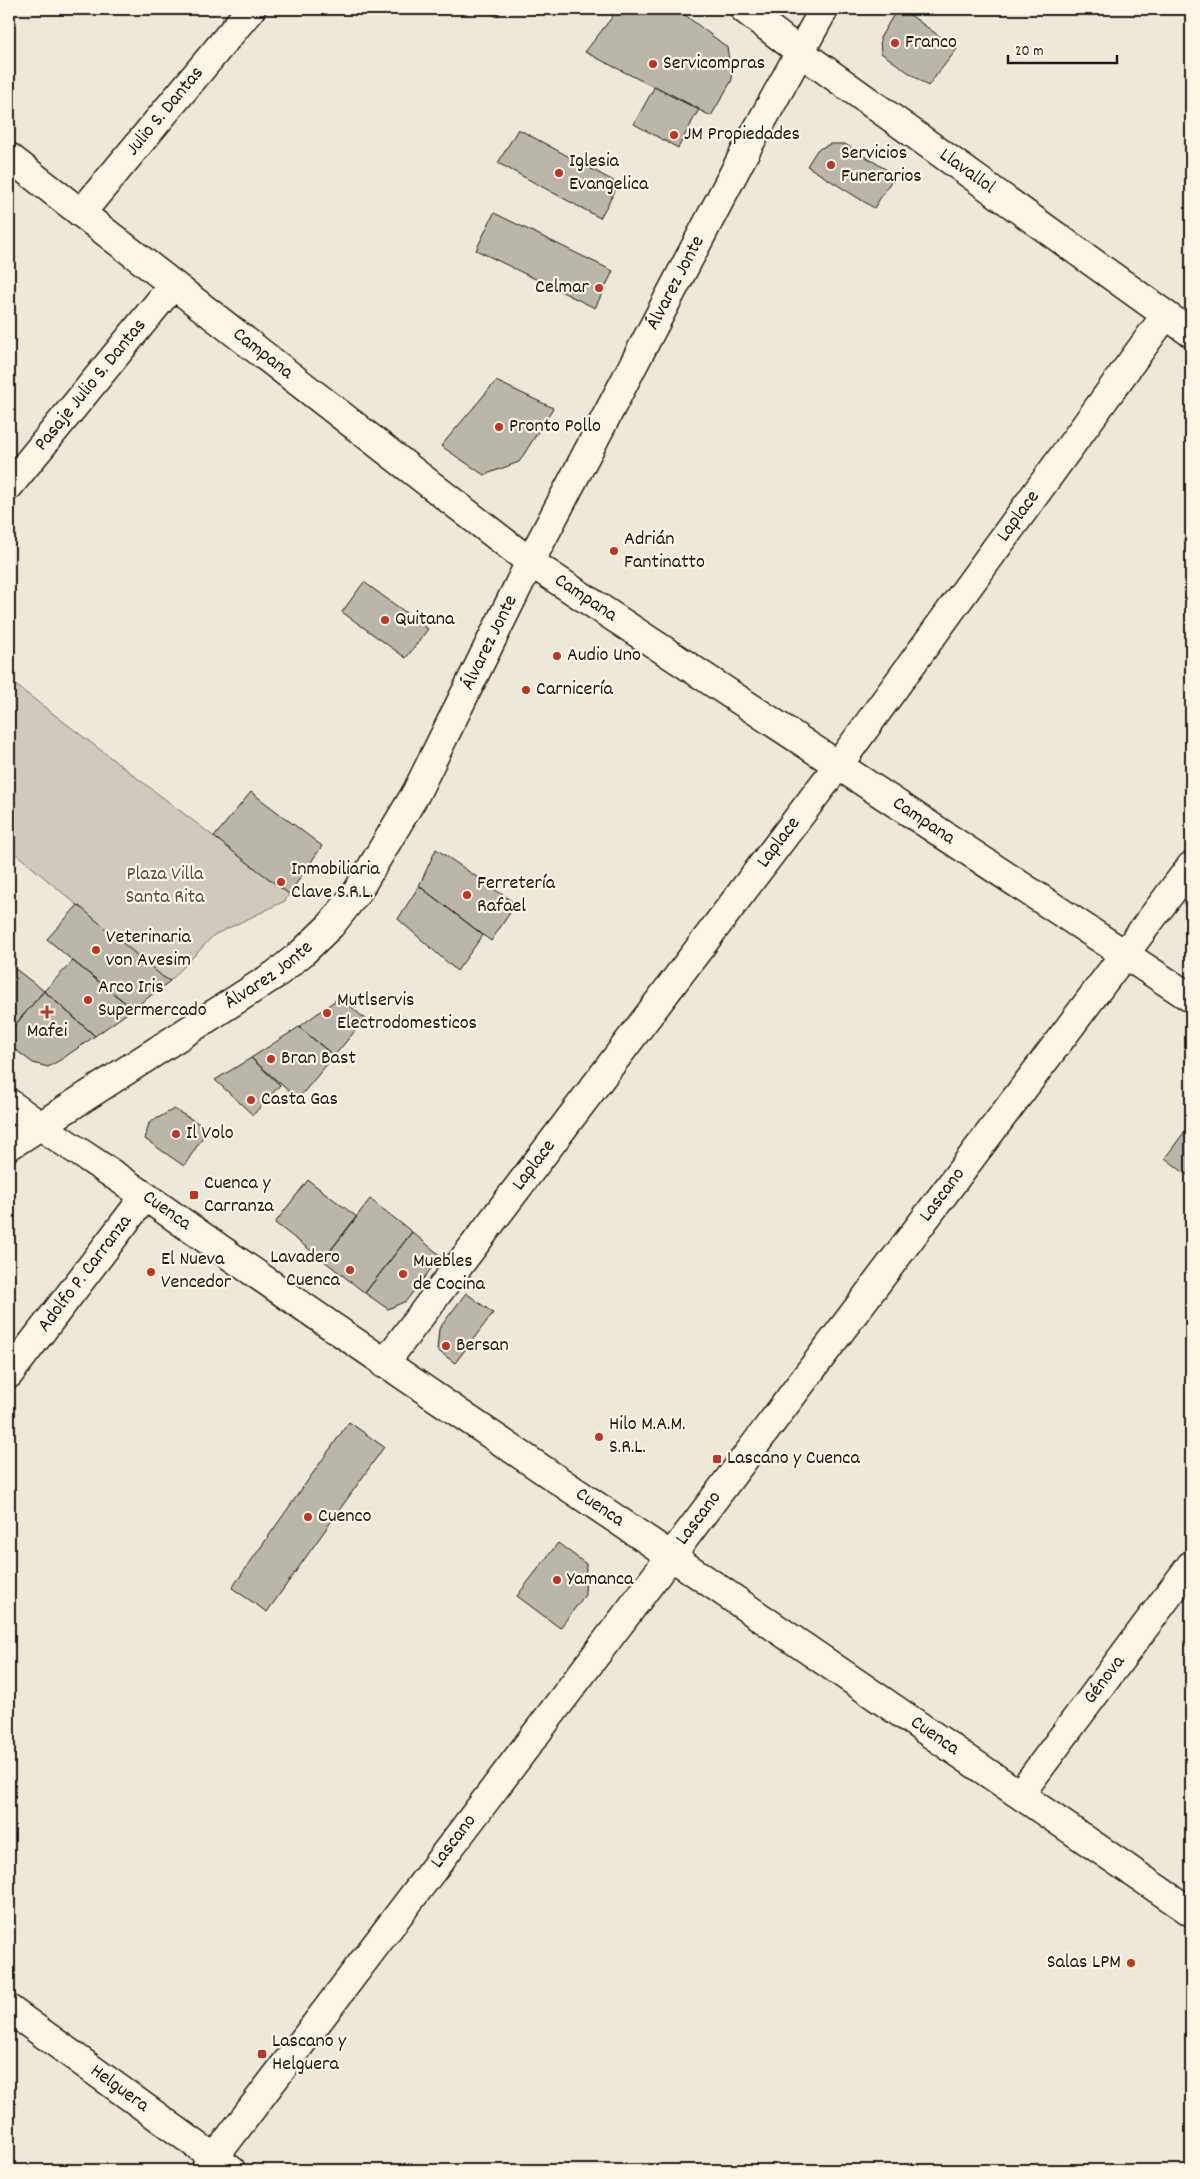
<svg xmlns="http://www.w3.org/2000/svg" width="1200" height="2179" viewBox="0 0 1200 2179" font-family="Dekko,sans-serif">
<style>
.green{fill:#cfcabd;stroke:#76736c}
.building{fill:#bab6aa;stroke:#1c1c1c}
.lines{fill:none;stroke-linecap:round;stroke-linejoin:round}
.street-casing{stroke:#1c1c1c;stroke-width:31}
.secondary-casing{stroke:#1c1c1c;stroke-width:31}
.street{stroke:#fcf5e5;stroke-width:28}
.secondary{stroke:#fcf5e5;stroke-width:28}
.poi-dot{fill:#c8321e;stroke:#fcf5e5;stroke-width:2}
.labels{text-anchor:middle;dominant-baseline:central;stroke-width:4.5;stroke-linejoin:round;paint-order:stroke}
.poi-label{font-size:20px;fill:#1c1c1c;stroke:#fcf5e5;text-anchor:start}
.street-label{font-size:20px;fill:#1c1c1c;stroke:#fcf5e5}
.park-label{font-size:20px;fill:#52504c;stroke:#fcf5e5}
</style>
<rect width="100%" height="100%" fill="#eee8d9"/>
<filter id="ink" filterUnits="userSpaceOnUse"><feTurbulence type="fractalNoise" baseFrequency=".02" numOctaves="2"/><feDisplacementMap in="SourceGraphic" scale="10" xChannelSelector="R" yChannelSelector="G"/><feConvolveMatrix kernelMatrix="1 2 1 2 8 2 1 2 1" color-interpolation-filters="sRGB"/></filter>
<g filter="url(#ink)">
<!-- green -->
<path class="green" d="M9,680L289,894L285,901L214,935L170,981L163,977L9,848Z"/>
<!-- building -->
<path class="building" d="M486,9H503L496,17Z
M604,9H677L727,47L732,80L711,116L585,52L613,16Z
M897,9H902L957,49L928,86L881,53L880,38Z
M655,86L699,109L678,148L634,124Z
M518,129L619,184L600,218L498,163Z
M830,144H845L895,175L874,208L807,166L817,150Z
M494,213L613,271L595,308L476,250Z
M496,381L553,408L519,462L484,475L441,446Z
M364,582L428,629L406,658L342,612Z
M251,792L322,846L289,894L214,837Z
M436,849L516,904L491,941L419,886Z
M419,886L483,935L457,971L398,919Z
M78,905L163,977L170,981L133,1009L73,961L47,939Z
M73,961L133,1009L95,1036L44,991Z
M9,964L44,991L9,1032Z
M44,991L95,1036L62,1059L48,1067L33,1063L9,1045V1032Z
M340,997L365,1019L334,1056L299,1027Z
M299,1027L334,1056L298,1099L251,1058Z
M251,1058L280,1085L253,1115L215,1080Z
M174,1109L208,1129L184,1166L145,1139L149,1123Z
M1191,1123V1178L1165,1158Z
M308,1180L357,1217L323,1260L275,1223Z
M370,1199L412,1232L365,1293L323,1260Z
M412,1232L441,1256L406,1301L388,1309L365,1293Z
M466,1293L493,1313L455,1363L437,1350L439,1329Z
M349,1422L384,1447L267,1612L232,1588Z
M558,1543L586,1564L585,1595L560,1628L517,1596Z"/>
<g class="lines">
<defs>
<g id="street">
<path id="s1" d="M744,9L800,52L1191,333"/>
<path id="s2" d="M9,157L530,562L1191,998"/>
<path id="s3" d="M81,213L251,9"/>
<path id="s4" d="M9,486L173,285"/>
<path id="s5" d="M384,1364L839,764L1165,316"/>
<path id="s6" d="M9,1374L145,1196"/>
<path id="s7" d="M1020,1794L1191,1565"/>
<path id="s8" d="M9,2009L231,2170"/>
<path id="s9" d="M205,2170L671,1556L1191,1912"/>
</g>
<g id="secondary">
<path id="s10" d="M9,1103C55,1138 104,1167 152,1201C323,1322 497,1439 671,1556L1191,866"/>
<path id="s11" d="M9,1146L276,974L302,953L331,925L357,892L416,793L530,562L747,148L824,9"/>
</g>
</defs>
<!-- street casing -->
<use href="#street" class="street-casing"/>
<!-- secondary casing -->
<use href="#secondary" class="secondary-casing"/>
<!-- street -->
<use href="#street" class="street"/>
<!-- secondary -->
<use href="#secondary" class="secondary"/>
</g>
</g>
<!-- markers -->
<g class="poi-dot">
<circle cx="895" cy="43" r="5"/>
<circle cx="653" cy="64" r="5"/>
<circle cx="674" cy="135" r="5"/>
<circle cx="831" cy="165" r="5"/>
<circle cx="559" cy="173" r="5"/>
<circle cx="599" cy="288" r="5"/>
<circle cx="499" cy="427" r="5"/>
<circle cx="614" cy="551" r="5"/>
<circle cx="385" cy="620" r="5"/>
<circle cx="557" cy="656" r="5"/>
<circle cx="526" cy="690" r="5"/>
<circle cx="281" cy="882" r="5"/>
<circle cx="467" cy="895" r="5"/>
<circle cx="96" cy="950" r="5"/>
<circle cx="88" cy="1000" r="5"/>
<path d="M44.5 1004.5h5v5h5v5h-5v5h-5v-5h-5v-5h5z"/>
<circle cx="327" cy="1013" r="5"/>
<circle cx="271" cy="1059" r="5"/>
<circle cx="251" cy="1100" r="5"/>
<circle cx="176" cy="1134" r="5"/>
<rect x="189" y="1190" width="10" height="10" rx="2.5"/>
<circle cx="350" cy="1270" r="5"/>
<circle cx="151" cy="1272" r="5"/>
<circle cx="403" cy="1274" r="5"/>
<circle cx="446" cy="1346" r="5"/>
<circle cx="599" cy="1437" r="5"/>
<rect x="712" y="1454" width="10" height="10" rx="2.5"/>
<circle cx="308" cy="1517" r="5"/>
<circle cx="557" cy="1580" r="5"/>
<circle cx="1131" cy="1963" r="5"/>
<rect x="257" y="2049" width="10" height="10" rx="2.5"/>
</g>
<g class="labels">
<!-- poi labels -->
<g class="poi-label">
<text x="905" y="43">Franco</text>
<text x="663" y="64">Servicompras</text>
<text x="684" y="135">JM Propiedades</text>
<text x="841" y="154">Servicios<tspan x="841" dy="23">Funerarios</tspan></text>
<text x="569" y="162">Iglesia<tspan x="569" dy="23">Evangelica</tspan></text>
<text x="589" y="288" text-anchor="end">Celmar</text>
<text x="509" y="427">Pronto Pollo</text>
<text x="624" y="540">Adrián<tspan x="624" dy="23">Fantinatto</tspan></text>
<text x="395" y="620">Quitana</text>
<text x="567" y="656">Audio Uno</text>
<text x="536" y="690">Carnicería</text>
<text x="291" y="870">Inmobiliaria<tspan x="291" dy="23">Clave S.R.L.</tspan></text>
<text x="477" y="884">Ferretería<tspan x="477" dy="23">Rafael</tspan></text>
<text x="106" y="938">Veterinaria<tspan x="106" dy="23">von Avesim</tspan></text>
<text x="98" y="988">Arco Iris<tspan x="98" dy="23">Supermercado</tspan></text>
<text x="337" y="1001">Mutlservis<tspan x="337" dy="23">Electrodomesticos</tspan></text>
<text x="47" y="1032" text-anchor="middle">Mafei</text>
<text x="281" y="1059">Bran Bast</text>
<text x="261" y="1100">Casta Gas</text>
<text x="186" y="1134">Il Volo</text>
<text x="204" y="1184">Cuenca y<tspan x="204" dy="23">Carranza</tspan></text>
<text x="340" y="1258" text-anchor="end">Lavadero<tspan x="340" dy="23">Cuenca</tspan></text>
<text x="161" y="1260">El Nueva<tspan x="161" dy="23">Vencedor</tspan></text>
<text x="413" y="1262">Muebles<tspan x="413" dy="23">de Cocina</tspan></text>
<text x="456" y="1346">Bersan</text>
<text x="609" y="1425">Hilo M.A.M.<tspan x="609" dy="23">S.R.L.</tspan></text>
<text x="727" y="1459">Lascano y Cuenca</text>
<text x="318" y="1517">Cuenco</text>
<text x="567" y="1580">Yamanca</text>
<text x="1121" y="1963" text-anchor="end">Salas LPM</text>
<text x="272" y="2042">Lascano y<tspan x="272" dy="23">Helguera</tspan></text>
</g>
<!-- street labels -->
<g class="street-label">
<text stroke="none"><textPath href="#s3" startOffset="132">Julio S. Dantas</textPath></text>
<text stroke="none"><textPath href="#s1" startOffset="276">Llavallol</textPath></text>
<text stroke="none"><textPath href="#s11" startOffset="1121">Álvarez Jonte</textPath></text>
<text stroke="none"><textPath href="#s2" startOffset="321">Campana</textPath></text>
<text stroke="none"><textPath href="#s4" startOffset="130">Pasaje Julio S. Dantas</textPath></text>
<text stroke="none"><textPath href="#s5" startOffset="1059">Laplace</textPath></text>
<text stroke="none"><textPath href="#s2" startOffset="726">Campana</textPath></text>
<text stroke="none"><textPath href="#s11" startOffset="716">Álvarez Jonte</textPath></text>
<text stroke="none"><textPath href="#s2" startOffset="1131">Campana</textPath></text>
<text stroke="none"><textPath href="#s5" startOffset="654">Laplace</textPath></text>
<text stroke="none"><textPath href="#s11" startOffset="311">Álvarez Jonte</textPath></text>
<text stroke="none"><textPath href="#s5" startOffset="249">Laplace</textPath></text>
<text stroke="none"><textPath href="#s10" startOffset="1254">Lascano</textPath></text>
<text stroke="none"><textPath href="#s10" startOffset="191">Cuenca</textPath></text>
<text stroke="none"><textPath href="#s6" startOffset="126">Adolfo P. Carranza</textPath></text>
<text stroke="none"><textPath href="#s10" startOffset="716">Cuenca</textPath></text>
<text stroke="none"><textPath href="#s10" startOffset="849">Lascano</textPath></text>
<text stroke="none"><textPath href="#s7" startOffset="142">Génova</textPath></text>
<text stroke="none"><textPath href="#s9" startOffset="1090">Cuenca</textPath></text>
<text stroke="none"><textPath href="#s9" startOffset="412">Lascano</textPath></text>
<text stroke="none"><textPath href="#s8" startOffset="136">Helguera</textPath></text>
</g>
<!-- park labels -->
<g class="park-label">
<text x="165" y="875">Plaza Villa<tspan x="165" dy="23">Santa Rita</tspan></text>
</g>
</g>
<!-- margin -->
<rect width="1200" height="2179" fill="none" stroke="#fcf5e5" stroke-width="30"/>
<rect x="15" y="15" width="1170" height="2149" fill="none" stroke="#1c1c1c" stroke-width="2" filter="url(#ink)"/>
<!-- scale -->
<path d="M1008 55v8h109v-8" fill="none" stroke="#1c1c1c" stroke-width="2.5"/>
<text x="1015" y="55" font-size="15" fill="#1c1c1c" stroke="#fcf5e5" stroke-width="4" paint-order="stroke">20 m</text>
</svg>
